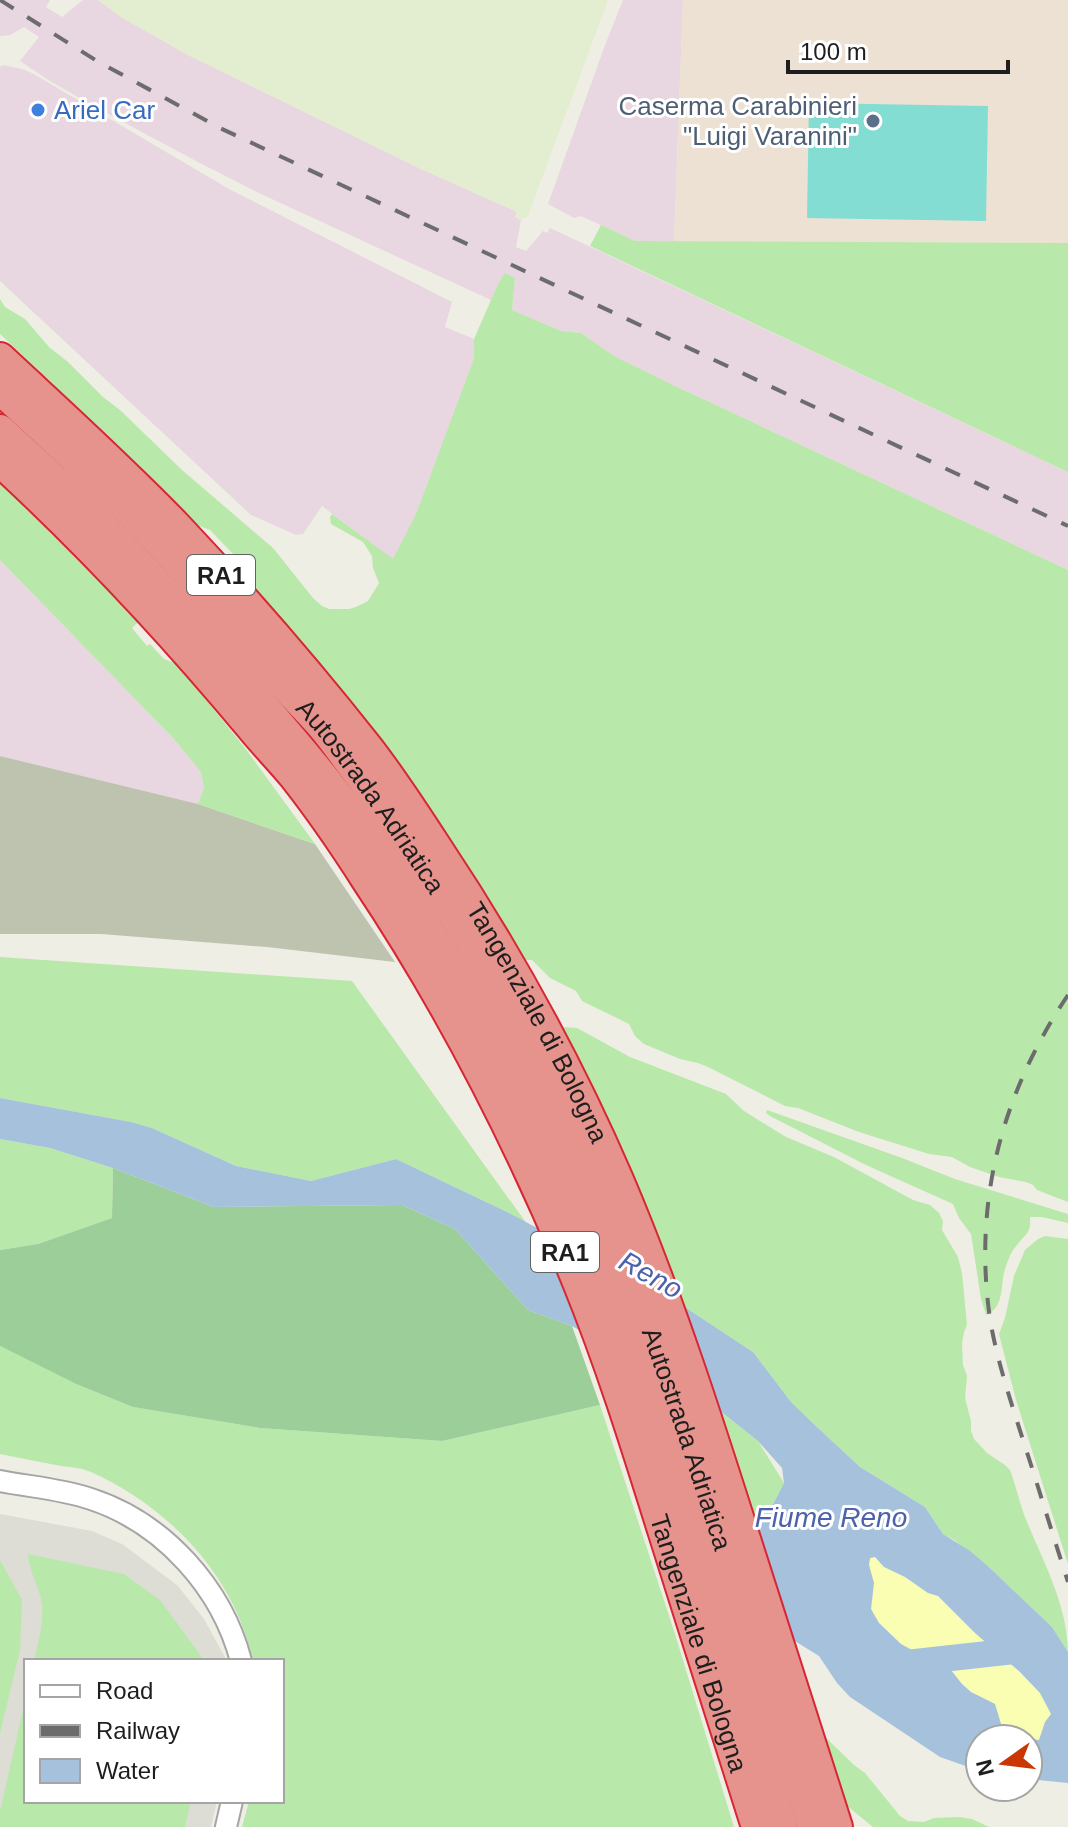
<svg xmlns="http://www.w3.org/2000/svg" width="1068" height="1827" viewBox="0 0 1068 1827" font-family="Arial,sans-serif">
<style>
.industrial{fill:#e8d6e0}
.military{fill:#ece1d3}
.airport{fill:#ddddd5}
.construction{fill:#bec3af}
.farmland{fill:#e3edcf}
.grass{fill:#b8e8aa}
.forest{fill:#9bce99}
.sand{fill:#f9feb3}
.pitch{fill:#83ddd2}
.water{fill:#a5c1dc}
.lines{fill:none;stroke-linecap:round;stroke-linejoin:round}
.river{stroke:#a5c1dc;stroke-width:26}
.minor-casing{stroke:#a5a5a5;stroke-width:24}
.highway-casing{stroke:#d72634;stroke-width:34}
.minor{stroke:#fff;stroke-width:20}
.highway{stroke:#e5938c;stroke-width:30}
.rail{stroke:#6c6c6c;stroke-width:4;stroke-dasharray:16 16;stroke-linecap:butt}
.shop-dot{fill:#3f7fe0;stroke:#fff;stroke-width:3}
.service-dot{fill:#5c6f8a;stroke:#fff;stroke-width:3}
.labels{text-anchor:middle;dominant-baseline:central;stroke-width:6;stroke-linejoin:round;paint-order:stroke}
.shield{fill:#fff;stroke:#626262;stroke-width:2}
.shield-label{font-size:24px;font-weight:bold;fill:#1e1e1e}
.service-label{font-size:26px;fill:#4e5e75;stroke:#fff;text-anchor:end}
.shop-label{font-size:26px;fill:#366cbe;stroke:#fff;text-anchor:start}
.street-label{font-size:26px;fill:#1e1e1e;stroke:#fff}
.water-label{font-size:28px;font-style:italic;fill:#4c62ac;stroke:#fff}
</style>
<rect width="100%" height="100%" fill="#efeee4"/>
<!-- industrial -->
<path class="industrial" d="M0,0H50L46,7L62,17L83,0H98L121,17L188,55L421,169L517,212L515,217L521,220L516,247L526,251L543,231L547,233L550,228L1068,472V570L673,385L614,356L581,333L561,331L512,310L515,278L498,284L491,300L261,194L196,161L99,109L50,81L20,61L39,37L24,27L10,35L0,36Z
M623,0H683L674,241H635L581,216L574,218L548,204L605,45Z
M3,65L22,69L32,73L229,189L452,302L445,327L474,339V358L416,514L393,560L322,506L303,534L296,535L251,515L0,281V67Z
M0,560L174,739L201,772L204,788L198,804L0,756Z"/>
<!-- military -->
<path class="military" d="M683,0H1068V243L674,241Z"/>
<!-- airport -->
<path class="airport" d="M0,1514L92,1531L122,1544L177,1585L204,1619L227,1661H26V1801H217L211,1827H0Z"/>
<!-- construction -->
<path class="construction" d="M0,756L198,804L315,844L395,962L267,947L101,934H0Z"/>
<!-- farmland -->
<path class="farmland" d="M98,0H608L528,216L521,220L515,217L517,212L421,169L188,55L121,17Z"/>
<!-- grass -->
<path class="grass" d="M601,225L635,241L1068,243V472L590,246Z
M505,273L515,278L512,310L561,331L581,333L614,356L673,385L1068,570V1202L1037,1190L1033,1185L1026,1182L999,1177L970,1167L952,1157L929,1154L910,1148L859,1132L798,1108L785,1106L708,1067L698,1063L680,1059L644,1044L635,1036L629,1024L582,1001L576,991L550,978L532,960H520L330,678L233,562L237,558L210,530L197,525L134,460L0,334V299L5,307L25,319L49,347L68,362L103,397L120,410L182,470L273,548L313,598L322,606L329,609H349L356,607L368,601L379,583L373,568L372,556L363,542L331,524L330,517L332,514L393,559L416,514L474,358V339L498,284Z
M0,483L70,550L139,621L132,628L147,646L150,644L164,659L177,664L245,748L315,844L198,804L204,788L201,772L174,739L0,560Z
M0,957L352,981L527,1224L507,1212L396,1159L311,1181L236,1166L152,1128L131,1122L0,1098Z
M564,1027L577,1028L630,1057L726,1094L744,1111L786,1137L834,1157L913,1200L930,1205L939,1213L943,1221L942,1230L958,1257L962,1273L967,1325L964,1332L962,1344L963,1365L967,1376L965,1398L971,1421V1431L974,1439L987,1453L1005,1465L1010,1470C1016,1485 1019,1502 1025,1517C1043,1562 1067,1603 1068,1652L1052,1627L990,1568L954,1540L943,1534L925,1507L860,1467L818,1428L791,1402L753,1352L680,1304L560,1032Z
M767,1110L902,1158L955,1179L1068,1214V1223L1042,1217H1030C1031,1234 1026,1233 1017,1245C1011,1251 1008,1261 1005,1269C1000,1285 1005,1307 986,1315L981,1299L971,1234L959,1218L953,1204L866,1165L770,1116L766,1113Z
M0,1139L50,1148L113,1168L112,1218L38,1244L0,1250Z
M1045,1236L1068,1239V1564L1016,1400L999,1334L1005,1318L1014,1276L1025,1250L1038,1239Z
M0,1346L76,1384L133,1407L260,1428L442,1441L600,1405L675,1634L734,1827H242L249,1801H282V1661H253C234,1575 170,1508 91,1472C82,1468 70,1467 61,1466C40,1462 20,1458 0,1454Z
M719,1410L758,1441L784,1483L757,1533Z
M28,1554L124,1574L160,1600L201,1656L202,1661H34C38,1643 44,1622 42,1604C39,1586 29,1572 28,1554Z
M0,1560L22,1600L20,1650L0,1733Z
M26,1697V1801H191L185,1827H0V1811Z
M824,1736L854,1765L865,1773L900,1816L908,1821L924,1822L934,1818L959,1817L972,1819L989,1827H873L846,1805L824,1741Z"/>
<!-- forest -->
<path class="forest" d="M113,1168L214,1207L402,1205L455,1229L528,1310L572,1326L600,1405L442,1441L260,1428L133,1407L76,1384L0,1346V1250L38,1244L112,1218Z"/>
<!-- sand -->
<path class="sand" d="M875,1557L884,1567L905,1577L928,1593L938,1596L975,1633L1020,1672L1040,1693L1052,1714L1045,1722L1039,1740L1005,1737L995,1704L971,1692L962,1684L947,1665L938,1660L921,1655L901,1644L879,1623L871,1609L873,1592L869,1565L870,1558Z"/>
<!-- pitch -->
<path class="pitch" d="M809,103L988,106L986,221L807,218Z"/>
<!-- water -->
<path class="water" d="M0,1098L131,1122L152,1128L236,1166L311,1181L396,1159L507,1212L680,1304L753,1352L791,1402L818,1428L860,1467L925,1507L943,1534L970,1551L990,1568L1052,1627L1068,1652V1783L1028,1779V1739L1039,1740L1045,1722L1051,1714L1040,1693L1020,1672L975,1633L938,1596L928,1593L905,1577L884,1567L875,1557L870,1558L869,1565L874,1583L871,1609L879,1623L901,1644L921,1655L938,1660L947,1665L962,1684L971,1692L995,1704L1005,1737L1026,1739H980V1771L940,1757L850,1697L837,1683L819,1656L790,1638L757,1533V1517L773,1504L784,1483L782,1468L758,1441L719,1410L572,1326L528,1310L455,1229L402,1205L214,1207L113,1168L50,1148L0,1139Z"/>
<g class="lines">
<!-- river -->
<path class="river" d="M906,1663L1032,1649L1068,1694"/>
<defs>
<path id="minor" d="M0,1481C31,1487 62,1489 91,1499C164,1523 222,1588 241,1661
M226,1827L232,1801"/>
<g id="highway">
<path id="s1" d="M0,358C59,413 119,467 175,525C242,596 307,671 367,747C392,779 414,813 436,847C506,952 568,1064 618,1180C670,1302 710,1429 750,1555C779,1646 808,1736 837,1827"/>
<path id="s2" d="M0,389C54,439 108,488 158,541C203,588 244,638 286,687C301,704 318,719 331,737C431,869 519,1013 585,1165C646,1304 692,1449 738,1594C762,1672 789,1749 813,1827"/>
<path d="M0,430C30,458 61,485 90,514C152,575 210,641 265,708C288,735 312,762 333,790C373,841 408,897 442,953C466,993 490,1033 510,1074C630,1313 703,1572 782,1827"/>
<path id="s3" d="M0,461C90,544 173,633 252,728C265,744 280,759 294,776C320,809 344,844 367,880C451,1006 520,1141 578,1282C611,1363 637,1447 663,1530C694,1629 726,1728 757,1827"/>
</g>
</defs>
<!-- minor casing -->
<use href="#minor" class="minor-casing"/>
<!-- highway casing -->
<use href="#highway" class="highway-casing"/>
<!-- minor -->
<use href="#minor" class="minor"/>
<!-- highway -->
<use href="#highway" class="highway"/>
<!-- rail -->
<path class="rail" d="M0,0L97,61L220,128L1068,526
M1068,995C1002,1093 973,1201 990,1319C997,1361 1011,1402 1024,1443C1039,1489 1053,1536 1068,1582"/>
</g>
<!-- markers -->
<circle class="shop-dot" cx="38" cy="110" r="8"/>
<circle class="service-dot" cx="873" cy="121" r="8"/>
<g class="labels">
<!-- shield labels -->
<g class="shield">
<rect x="187" y="555" width="68" height="40" rx="6"/>
<rect x="531" y="1232" width="68" height="40" rx="6"/>
</g>
<g class="shield-label">
<text x="221" y="575">RA1</text>
<text x="565" y="1252">RA1</text>
</g>
<!-- service labels -->
<g class="service-label">
<text x="857" y="106">Caserma Carabinieri<tspan x="857" dy="30">"Luigi Varanini"</tspan></text>
</g>
<!-- shop labels -->
<g class="shop-label">
<text x="54" y="110">Ariel Car</text>
</g>
<!-- street labels -->
<g class="street-label">
<text stroke="none"><textPath href="#s2" startOffset="552">Autostrada Adriatica</textPath></text>
<text stroke="none"><textPath href="#s1" startOffset="860">Tangenziale di Bologna</textPath></text>
<text stroke="none"><textPath href="#s2" startOffset="1272">Autostrada Adriatica</textPath></text>
<text stroke="none"><textPath href="#s3" startOffset="1394">Tangenziale di Bologna</textPath></text>
</g>
<!-- water labels -->
<g class="water-label">
<text transform="translate(651 1275) rotate(29)">Reno</text>
<text x="831" y="1517">Fiume Reno</text>
</g>
</g>
<!-- legend -->
<rect x="24" y="1659" width="260" height="144" fill="#ffffff" stroke="#a5a5a5" stroke-width="2"/>
<rect x="40" y="1685" width="40" height="12" fill="#ffffff" stroke="#a5a5a5" stroke-width="2"/>
<text x="96" y="1699" font-size="24" fill="#1e1e1e">Road</text>
<rect x="40" y="1725" width="40" height="12" fill="#6c6c6c" stroke="#a5a5a5" stroke-width="2"/>
<text x="96" y="1739" font-size="24" fill="#1e1e1e">Railway</text>
<rect x="40" y="1759" width="40" height="24" fill="#a5c1dc" stroke="#a5a5a5" stroke-width="2"/>
<text x="96" y="1779" font-size="24" fill="#1e1e1e">Water</text>
<!-- north arrow -->
<g transform="translate(1004 1763) rotate(256)"><circle r="38" fill="#ffffff" stroke="#a5a5a5" stroke-width="2"/>
<path d="M0-6L14 30L0 20L-14 30Z" fill="#c93803"/>
<text y="-12" font-size="22" font-weight="bold" text-anchor="middle" fill="#1e1e1e">N</text>
</g>
<!-- scale -->
<path d="M788 60v12h220v-12" fill="none" stroke="#1e1e1e" stroke-width="4"/>
<text x="800" y="60" font-size="24" fill="#1e1e1e" stroke="#ffffff" stroke-width="6" paint-order="stroke">100 m</text>
</svg>
